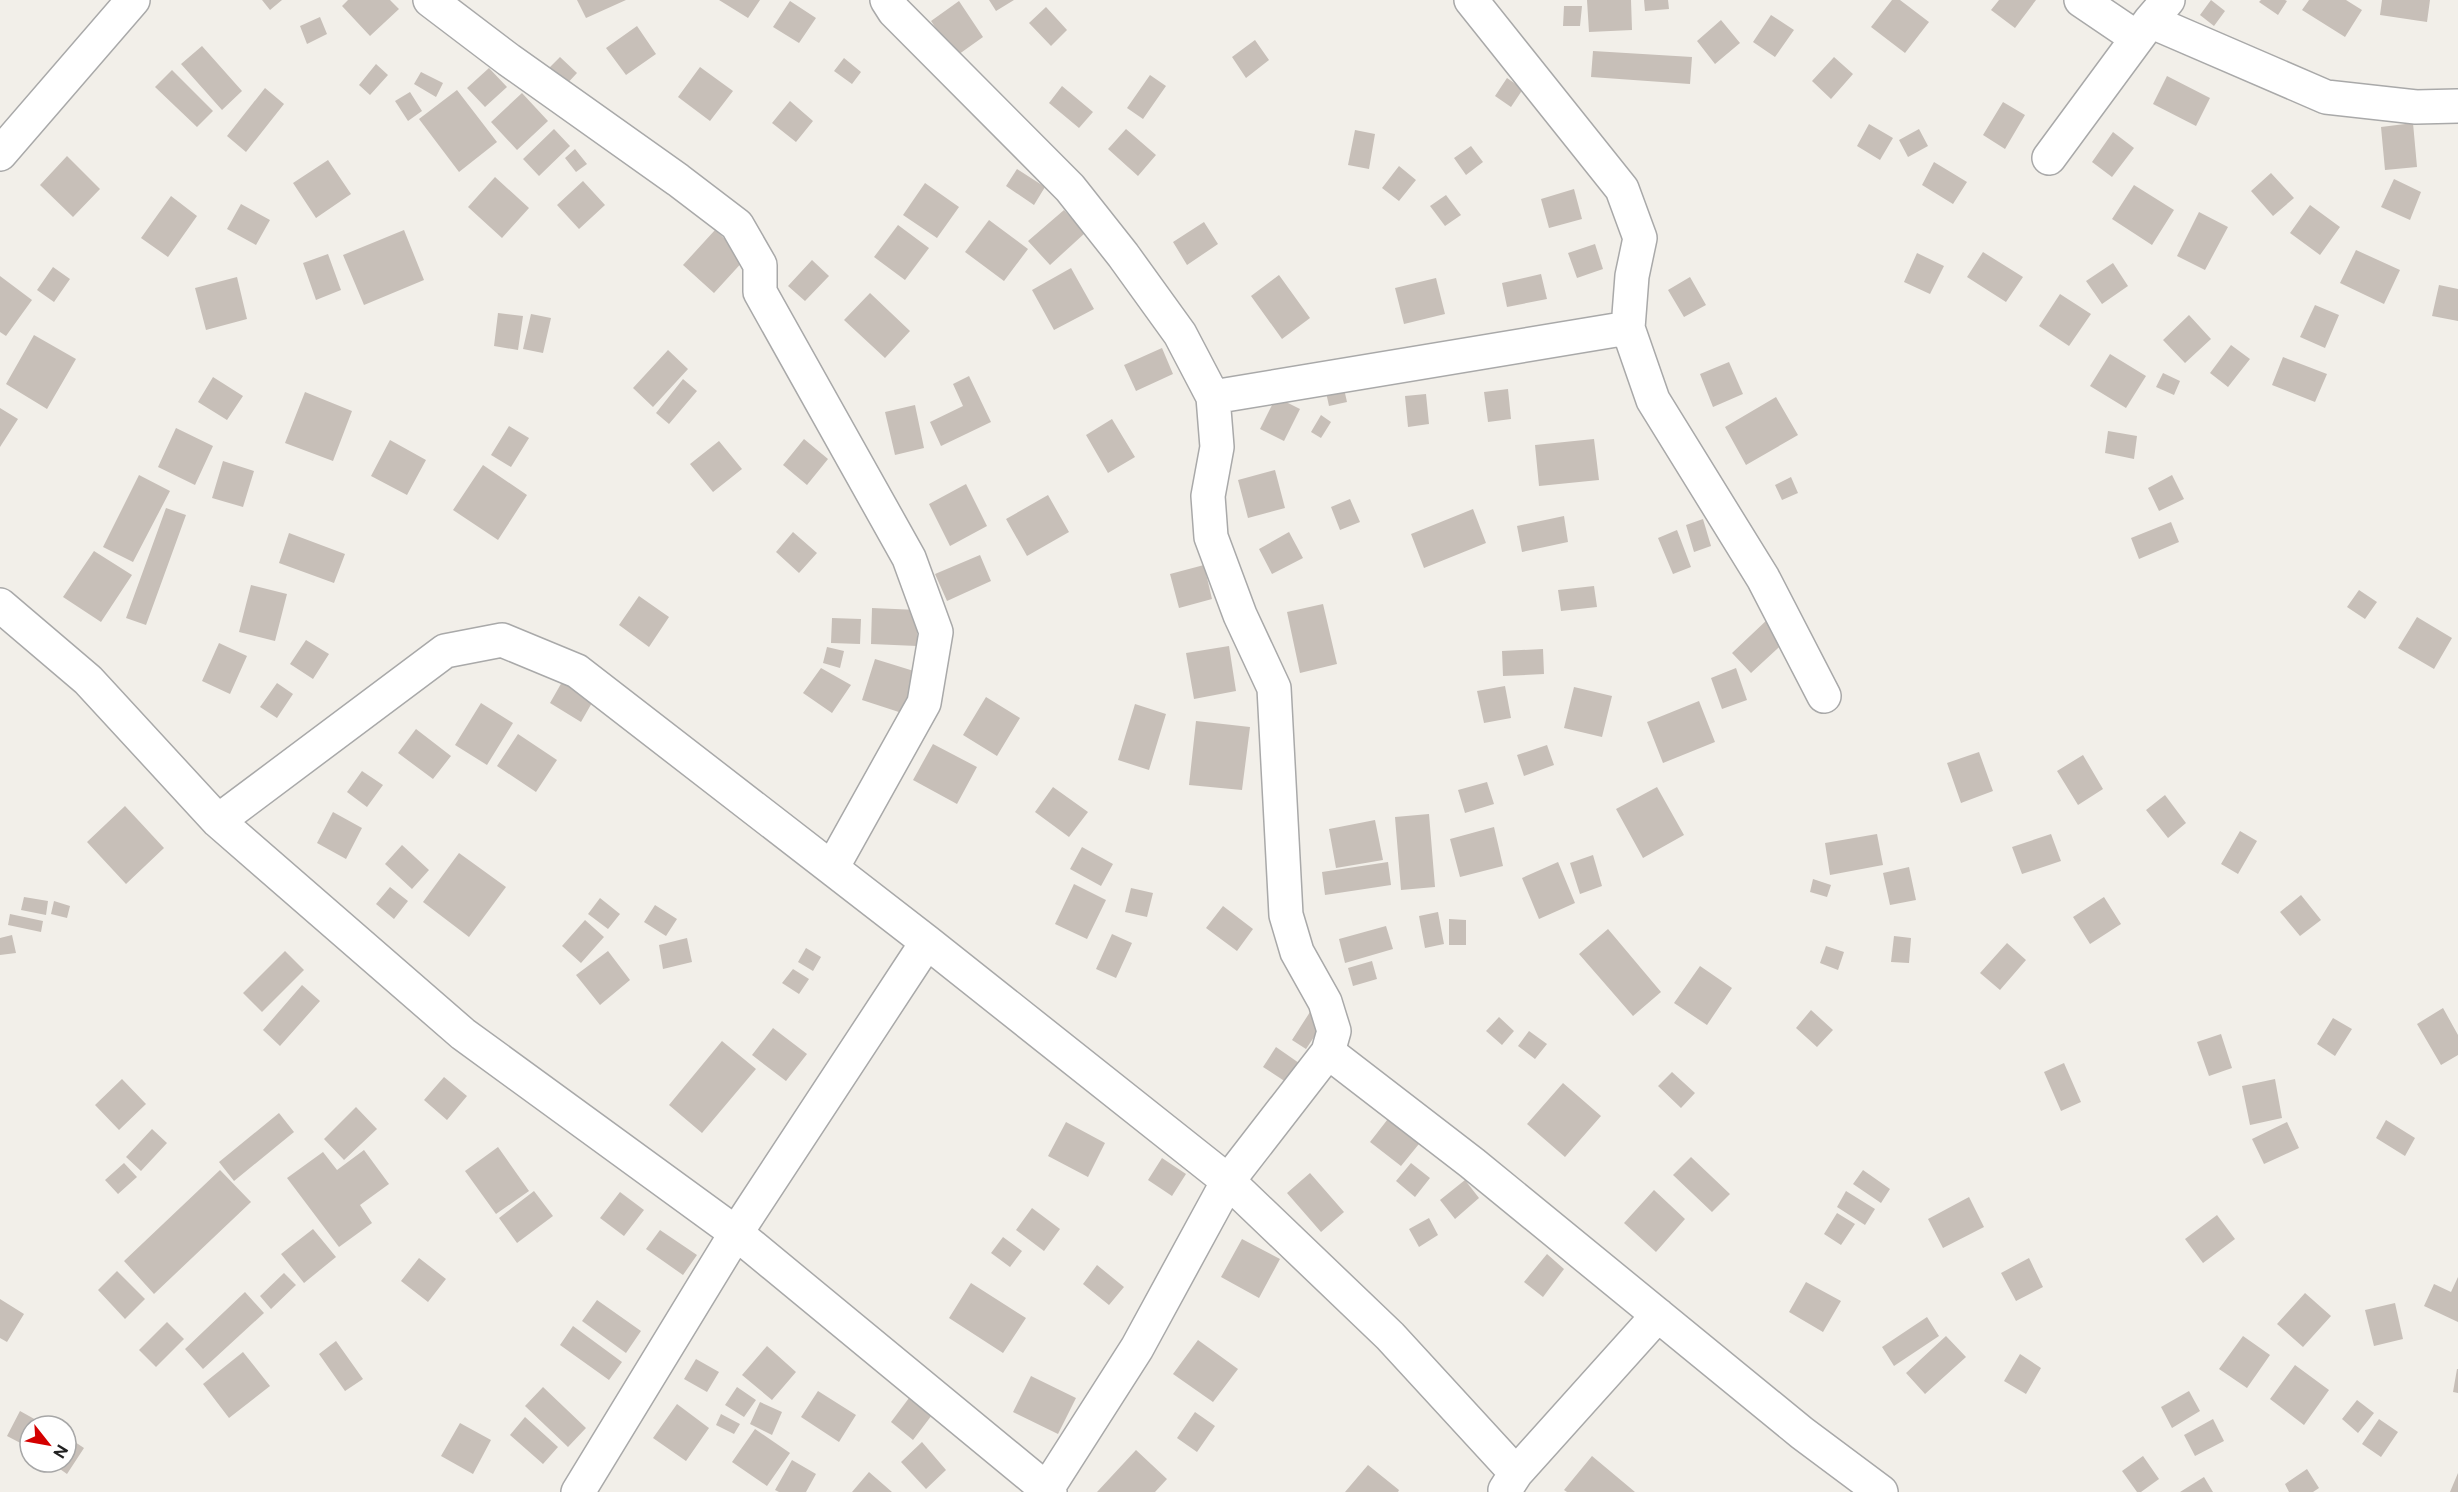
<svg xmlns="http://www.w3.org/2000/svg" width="2458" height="1492" viewBox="0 0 2458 1492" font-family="'Public Sans',sans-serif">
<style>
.building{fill:#c7bfb8}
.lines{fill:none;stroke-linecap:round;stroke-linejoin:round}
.minor-casing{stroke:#a9a9a9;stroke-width:36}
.minor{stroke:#fff;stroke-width:33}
</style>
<rect width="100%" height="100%" fill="#f2efe9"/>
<!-- building -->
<path class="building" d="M262,0H282L270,10Z
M348,0H390L399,9L370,36L342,6Z
M577,0H626L586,18Z
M719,0H760L748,18Z
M989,0H1014L996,11Z
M1587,0H1631L1632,30L1589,32Z
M1644,0H1668L1669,9L1645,11Z
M1892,0H1900L1929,22L1905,53L1871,27Z
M1999,0H2036L2015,28L1991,10Z
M2211,0L2225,11L2214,26L2200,15Z
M2261,0H2285L2287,1L2278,15L2259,2Z
M2309,0H2346L2362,10L2345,37L2302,10Z
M2382,0H2430L2427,22L2380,15Z
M790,1L816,18L799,43L773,27Z
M959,1L983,37L955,57L931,21Z
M1564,6H1582L1580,26H1563Z
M1046,7L1067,30L1051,46L1029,23Z
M1771,15L1794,30L1775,57L1753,42Z
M320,17L327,34L307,44L300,26Z
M1721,20L1740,43L1715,64L1697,41Z
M637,26L656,54L626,75L606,48Z
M1255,40L1269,60L1246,78L1232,57Z
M202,46L242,91L222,110L181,64Z
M1593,51L1692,57L1690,84L1591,77Z
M560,57L577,73L563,88L546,71Z
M1834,57L1853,74L1831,99L1812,81Z
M844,58L861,72L852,84L834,71Z
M376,64L388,75L370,95L359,85Z
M700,67L733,91L710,121L678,97Z
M489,68L507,87L485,107L467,88Z
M172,70L213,111L197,127L155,87Z
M421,72L443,83L436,97L414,84Z
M1150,75L1166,86L1143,119L1127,108Z
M2167,76L2210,98L2196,126L2153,104Z
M1507,78L1523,89L1511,107L1495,96Z
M1062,86L1093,112L1079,128L1049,103Z
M265,88L284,104L246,152L227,136Z
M457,90L497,142L459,172L419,119Z
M410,92L422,111L408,121L395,101Z
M522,93L548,121L517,150L491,122Z
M790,101L813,121L796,142L772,123Z
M2003,102L2025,115L2005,149L1983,135Z
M2413,123L2417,167L2385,170L2381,127Z
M1869,124L1893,138L1880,160L1857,146Z
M554,129L570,146L539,176L523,159Z
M1126,129L1156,155L1138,176L1108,149Z
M1919,129L1928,146L1908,157L1899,140Z
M1355,130L1375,134L1369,169L1348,165Z
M2113,132L2134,148L2112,177L2092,162Z
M1471,146L1483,162L1466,175L1454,158Z
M575,149L587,164L576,172L565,158Z
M67,156L100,189L73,217L40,185Z
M328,160L351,194L316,218L293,183Z
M1934,162L1967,182L1953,204L1922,185Z
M1399,166L1416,180L1399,201L1382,188Z
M1017,169L1045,187L1034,205L1006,186Z
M2271,173L2294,198L2273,216L2251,191Z
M495,177L529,208L502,238L468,207Z
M2394,179L2421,192L2410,220L2381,207Z
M583,181L605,205L579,229L557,205Z
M925,183L959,207L937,238L903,215Z
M2134,185L2174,210L2152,245L2112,219Z
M1574,189L1582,219L1549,228L1541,199Z
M1446,195L1461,215L1445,226L1430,206Z
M171,196L197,216L168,257L141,238Z
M241,204L270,220L256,245L227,229Z
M2310,205L2340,227L2320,255L2290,233Z
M1064,210L1085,233L1050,265L1028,241Z
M2199,212L2228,227L2205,270L2177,256Z
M989,220L1028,249L1004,281L965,252Z
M1204,222L1218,244L1187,265L1173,242Z
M898,225L929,248L905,280L874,257Z
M404,230L424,280L364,305L343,255Z
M715,230L746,258L714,293L683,265Z
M1595,244L1603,269L1577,278L1568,253Z
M2356,250L2400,270L2384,304L2340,283Z
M1983,252L2023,277L2006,302L1967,277Z
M1917,253L1944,266L1930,294L1904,282Z
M328,254L341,290L316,300L303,263Z
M812,260L829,276L805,301L788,286Z
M2113,263L2128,286L2102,304L2086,281Z
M53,267L70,279L54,302L37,290Z
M1071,268L1094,309L1054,330L1032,290Z
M1541,274L1547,299L1507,307L1502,283Z
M1279,275L1310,318L1282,339L1251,296Z
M0,276L32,300L6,336L0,332Z
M237,277L247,319L206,330L195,288Z
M1690,277L1706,305L1684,317L1668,290Z
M1436,278L1445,314L1404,324L1395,288Z
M2439,285L2458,289V321L2432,316Z
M870,293L910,331L885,358L844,320Z
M2060,294L2091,314L2069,346L2039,326Z
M2315,305L2339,315L2325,348L2300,337Z
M498,313L523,316L518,350L494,346Z
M531,314L551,318L543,353L523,349Z
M2189,315L2211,339L2185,363L2163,340Z
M34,335L76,359L47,409L6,384Z
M2231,345L2250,359L2228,387L2210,373Z
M1162,348L1173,374L1136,391L1124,365Z
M668,350L688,369L653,407L633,388Z
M2110,354L2146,376L2126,408L2090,386Z
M2283,357L2327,374L2315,402L2272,385Z
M1729,362L1743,394L1713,407L1700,374Z
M2163,373L2180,381L2174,395L2156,387Z
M969,376L991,422L941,446L930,422L963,406L953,384Z
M213,377L243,396L227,420L198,402Z
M683,379L697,391L669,424L656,413Z
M1342,380L1347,402L1329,406L1324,383Z
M1508,389L1511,419L1488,422L1484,392Z
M305,392L352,411L333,461L285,443Z
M1426,394L1429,424L1408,427L1405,396Z
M1276,397L1300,409L1284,441L1260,429Z
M1776,397L1798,435L1746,465L1725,427Z
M915,405L924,448L895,455L885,412Z
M0,408L18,419L0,447Z
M1321,415L1331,422L1321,438L1311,432Z
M1112,419L1135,457L1108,473L1086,435Z
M509,426L529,438L511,467L491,455Z
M176,428L213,446L195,485L158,467Z
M2108,431L2137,436L2134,459L2105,453Z
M804,439L828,459L807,485L783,465Z
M1594,439L1599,480L1539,486L1535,445Z
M390,440L426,460L407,495L371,476Z
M719,441L742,469L713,492L690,464Z
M223,461L254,471L243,507L212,498Z
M483,465L527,495L498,540L453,510Z
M1275,470L1285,508L1248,518L1238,480Z
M139,475L170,491L133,562L103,547Z
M2172,475L2184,499L2159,511L2148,488Z
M1791,477L1798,493L1782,500L1775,485Z
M966,484L987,526L950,546L929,504Z
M1048,495L1069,532L1027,556L1006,519Z
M1350,499L1360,522L1340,530L1331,507Z
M166,508L186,515L146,625L126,618Z
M1473,509L1486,543L1424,568L1411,534Z
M1564,516L1568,542L1522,552L1517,526Z
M1703,519L1711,546L1694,552L1686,525Z
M2171,522L2179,542L2139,559L2131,538Z
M1677,530L1691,567L1673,574L1658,538Z
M793,532L817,553L799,573L776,552Z
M1289,532L1303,558L1272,574L1259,549Z
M289,533L345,554L334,583L279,563Z
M94,551L132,575L101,622L63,597Z
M980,555L991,581L947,601L935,574Z
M1204,565L1212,599L1179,608L1170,574Z
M251,585L287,594L275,641L239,632Z
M1594,586L1597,607L1561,611L1558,590Z
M2359,590L2377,602L2365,619L2347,607Z
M639,596L669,617L649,647L619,625Z
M1323,604L1337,664L1300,673L1287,612Z
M872,608L918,610L917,646L871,644Z
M2417,617L2452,638L2434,669L2398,648Z
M832,618L861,619L860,644L831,643Z
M1769,618L1788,639L1751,673L1732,653Z
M306,640L329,654L313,679L290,664Z
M219,643L247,656L230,694L202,681Z
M1229,646L1236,691L1194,699L1186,653Z
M827,647L844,651L840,668L823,663Z
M1543,649L1544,674L1503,676L1502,651Z
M875,659L917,672L905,714L862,700Z
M821,668L851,685L832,713L803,693Z
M1736,668L1747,700L1722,709L1711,678Z
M562,682L593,701L581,722L550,703Z
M277,683L293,694L277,718L260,707Z
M1505,686L1511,718L1484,723L1477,691Z
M1574,687L1612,696L1602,737L1564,728Z
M986,697L1020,718L997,756L963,735Z
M1699,701L1715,742L1663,763L1647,722Z
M481,703L513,723L487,765L455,745Z
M1135,704L1166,714L1149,770L1118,760Z
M1196,721L1250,727L1242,790L1189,785Z
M416,729L451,756L433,779L398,753Z
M518,734L557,760L536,792L497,766Z
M933,744L977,767L957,804L913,780Z
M1547,745L1554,765L1524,776L1517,755Z
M1979,752L1993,791L1961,803L1947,763Z
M2083,755L2103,789L2078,805L2057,771Z
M362,771L383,785L367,807L347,792Z
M1487,782L1494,804L1465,813L1458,790Z
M1053,787L1088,812L1069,837L1035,812Z
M1657,787L1684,835L1643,858L1616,809Z
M2165,795L2186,823L2168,838L2146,810Z
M125,806L164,848L126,884L87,842Z
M333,812L362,828L346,859L317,843Z
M1429,814L1435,887L1401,890L1395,817Z
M1375,820L1383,860L1336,868L1329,829Z
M1494,827L1503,866L1460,877L1450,839Z
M2240,831L2257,841L2238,874L2221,864Z
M1877,834L1883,865L1830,875L1825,843Z
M2051,834L2061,861L2022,874L2012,847Z
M402,845L429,870L412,889L385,864Z
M1082,847L1113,864L1101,886L1070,869Z
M459,853L506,887L469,937L423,902Z
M1593,855L1602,886L1580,894L1570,863Z
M1388,862L1391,885L1325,895L1322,872Z
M1558,862L1575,903L1539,919L1522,878Z
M1909,867L1916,900L1890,905L1883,873Z
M1813,879L1831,885L1827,897L1810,892Z
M1074,884L1106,900L1087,939L1055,924Z
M390,887L408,901L394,919L376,904Z
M1131,888L1153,893L1147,917L1125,912Z
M2301,895L2321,920L2300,936L2280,912Z
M24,897L48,901L46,915L21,910Z
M2104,897L2121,924L2090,944L2073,917Z
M600,898L620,914L608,929L588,914Z
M54,901L70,906L67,918L51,914Z
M655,905L677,919L666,936L644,922Z
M1223,906L1253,929L1237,951L1206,928Z
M1438,912L1444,944L1425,948L1419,916Z
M10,914L43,921L41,932L8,925Z
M1449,919L1466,920V945H1449Z
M585,920L604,937L581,963L562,946Z
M1386,926L1393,949L1345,963L1339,939Z
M1608,929L1661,992L1633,1016L1579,954Z
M1112,934L1132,943L1116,978L1096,969Z
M12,935L16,953L0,955V938Z
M1894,936L1911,938L1909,963L1891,962Z
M687,938L692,962L663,969L659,945Z
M2007,943L2026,960L2000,990L1980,973Z
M1826,946L1844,952L1838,970L1820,963Z
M806,948L821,957L813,971L798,962Z
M285,951L304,970L262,1012L243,993Z
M608,951L630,980L600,1005L576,975Z
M1372,961L1377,979L1353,986L1348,968Z
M1700,966L1732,988L1707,1025L1674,1003Z
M793,969L809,979L799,994L782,983Z
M302,985L320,1001L280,1046L263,1030Z
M2443,1008L2458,1035V1055L2441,1065L2417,1024Z
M1811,1010L1833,1030L1817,1047L1796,1028Z
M1310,1012L1324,1022L1306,1049L1292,1040Z
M1499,1017L1514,1031L1502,1045L1486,1031Z
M2333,1018L2352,1029L2335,1056L2317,1044Z
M773,1028L807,1054L786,1081L752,1055Z
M1529,1031L1547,1044L1535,1059L1518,1046Z
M2221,1034L2232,1068L2209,1076L2197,1042Z
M722,1041L756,1069L702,1133L669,1105Z
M1276,1047L1299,1063L1286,1082L1263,1067Z
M2064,1063L2081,1102L2061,1111L2044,1072Z
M1672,1072L1695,1093L1681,1108L1658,1086Z
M444,1077L467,1096L447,1120L424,1100Z
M122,1079L146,1104L119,1130L95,1105Z
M2275,1079L2282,1118L2250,1125L2242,1086Z
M1563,1083L1601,1116L1565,1157L1527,1124Z
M356,1107L377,1129L344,1160L324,1139Z
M279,1113L294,1132L234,1181L219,1162Z
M1391,1115L1423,1139L1401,1166L1370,1142Z
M2386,1120L2415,1138L2405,1156L2376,1138Z
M1066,1122L1105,1143L1088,1177L1048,1156Z
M2287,1122L2299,1148L2264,1164L2252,1139Z
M152,1129L167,1143L141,1171L126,1157Z
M498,1147L529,1191L496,1214L465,1171Z
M364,1150L389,1184L360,1205L372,1223L339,1247L287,1178L323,1152L337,1170Z
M1691,1157L1730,1194L1712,1212L1673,1175Z
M1162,1158L1186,1174L1172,1196L1148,1180Z
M124,1163L137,1177L118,1194L105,1180Z
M1411,1163L1430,1178L1415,1197L1396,1181Z
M220,1170L251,1202L154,1294L124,1261Z
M1863,1170L1890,1189L1881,1203L1853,1184Z
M1310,1173L1344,1212L1321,1232L1287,1193Z
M1465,1180L1479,1198L1455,1219L1440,1200Z
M1654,1190L1685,1219L1656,1252L1624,1223Z
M534,1191L553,1216L517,1243L499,1218Z
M1846,1191L1875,1209L1865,1225L1837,1207Z
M620,1192L644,1210L624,1236L600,1218Z
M1969,1197L1984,1227L1943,1248L1928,1219Z
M1032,1208L1060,1229L1044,1251L1016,1230Z
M1837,1213L1855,1224L1841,1245L1824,1234Z
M2217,1215L2235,1239L2203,1263L2185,1239Z
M1429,1218L1438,1235L1419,1247L1409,1229Z
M313,1229L336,1257L304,1283L281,1254Z
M660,1230L697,1255L683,1275L646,1249Z
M1003,1237L1022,1251L1010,1267L991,1253Z
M1242,1239L1280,1259L1259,1298L1221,1277Z
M1547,1254L1564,1269L1543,1297L1524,1282Z
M419,1258L446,1279L428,1302L401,1281Z
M2029,1258L2043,1287L2016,1301L2001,1273Z
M1097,1265L1124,1287L1109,1305L1083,1284Z
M117,1271L145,1299L125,1319L98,1290Z
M284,1273L296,1285L271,1309L260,1296Z
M2458,1277V1322L2424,1306L2434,1284L2451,1292Z
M1806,1282L1841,1301L1823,1332L1789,1312Z
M971,1283L1026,1318L1003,1353L949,1318Z
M245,1292L264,1313L203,1369L185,1349Z
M2305,1293L2331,1316L2303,1347L2277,1324Z
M0,1299L24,1314L7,1342L0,1338Z
M597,1300L641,1331L626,1353L582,1321Z
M2395,1303L2403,1339L2374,1346L2365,1310Z
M1927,1317L1939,1336L1894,1366L1882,1347Z
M167,1322L184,1339L156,1367L139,1350Z
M573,1326L622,1362L609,1380L560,1345Z
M1946,1336L1966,1357L1925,1394L1906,1373Z
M2243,1336L2270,1355L2247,1388L2219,1369Z
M1198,1340L1238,1369L1213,1402L1173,1374Z
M336,1341L363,1379L345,1391L319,1354Z
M767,1346L796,1372L772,1400L742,1375Z
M243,1352L270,1386L229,1418L203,1384Z
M2020,1354L2041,1368L2026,1394L2004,1381Z
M696,1359L719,1372L707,1392L684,1379Z
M2295,1365L2329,1390L2304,1425L2270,1399Z
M2457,1369H2458V1393L2453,1392Z
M1031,1376L1076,1398L1058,1434L1013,1412Z
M543,1387L586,1428L568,1447L525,1406Z
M737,1387L756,1400L744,1417L725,1405Z
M818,1391L856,1415L839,1442L801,1417Z
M2189,1391L2200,1411L2172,1428L2161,1407Z
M912,1394L935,1411L913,1440L891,1422Z
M2357,1400L2374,1413L2358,1433L2342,1419Z
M760,1402L782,1412L772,1435L750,1424Z
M677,1404L709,1428L686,1461L653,1438Z
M20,1411L47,1426H30V1448L7,1436Z
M1195,1412L1215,1426L1197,1452L1177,1438Z
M721,1414L740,1424L734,1434L716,1425Z
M525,1417L558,1447L543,1464L510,1435Z
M2213,1419L2224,1441L2195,1456L2184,1435Z
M2379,1419L2398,1432L2381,1457L2362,1444Z
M460,1423L491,1440L473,1474L441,1456Z
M755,1429L790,1453L767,1486L732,1462Z
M66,1436L84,1448L67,1474L50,1462H66Z
M922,1442L946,1470L926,1489L901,1462Z
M1136,1450L1167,1479L1155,1492H1097Z
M1592,1456L1635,1492H1567L1564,1490Z
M2143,1456L2159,1479L2141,1492H2137L2122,1471Z
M792,1460L816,1474L806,1492H779L775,1490Z
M1368,1465L1399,1490L1398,1492H1345Z
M2307,1469L2319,1488L2313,1492H2289L2285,1484Z
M869,1472L892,1492H852Z
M2458,1473V1492H2450Z
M2204,1477L2213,1492H2180Z"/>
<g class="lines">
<defs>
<path id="minor" d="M430,0L509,60L678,180L737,225L760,265V292L909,558L936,632L924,703L832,868
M887,0L894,11L1070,188L1123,255L1180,334L1213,397L1217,447L1208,496L1211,537L1240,615L1274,688L1286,915L1297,952L1325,1002L1334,1031L1328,1052L1228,1181L1137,1348L1045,1492
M1471,0L1622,189L1640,238L1632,276L1628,328L1653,400L1763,578L1824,696
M2081,0L2137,38
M2150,21L2326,97L2416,107L2458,106
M0,154L133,0
M2049,158L2150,21L2168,0
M1213,397L1628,328
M0,605L88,680L218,821L463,1034L736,1233L1050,1492
M218,821L445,651L502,640L577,671L927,942L1228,1181L1390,1336L1516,1473
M1328,1052L1472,1163L1802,1433L1881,1492
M1505,1490L1516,1473L1658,1315
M578,1492L736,1233L927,942"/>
</defs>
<!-- minor casing -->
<use href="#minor" class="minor-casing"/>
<!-- minor -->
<use href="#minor" class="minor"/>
</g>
<!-- north arrow -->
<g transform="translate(48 1444) rotate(121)"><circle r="28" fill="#ffffff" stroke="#a7a7a7" stroke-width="1.5"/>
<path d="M0-4.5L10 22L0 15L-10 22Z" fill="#d40000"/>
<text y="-9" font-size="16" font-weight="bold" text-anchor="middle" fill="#222222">N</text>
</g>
</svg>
